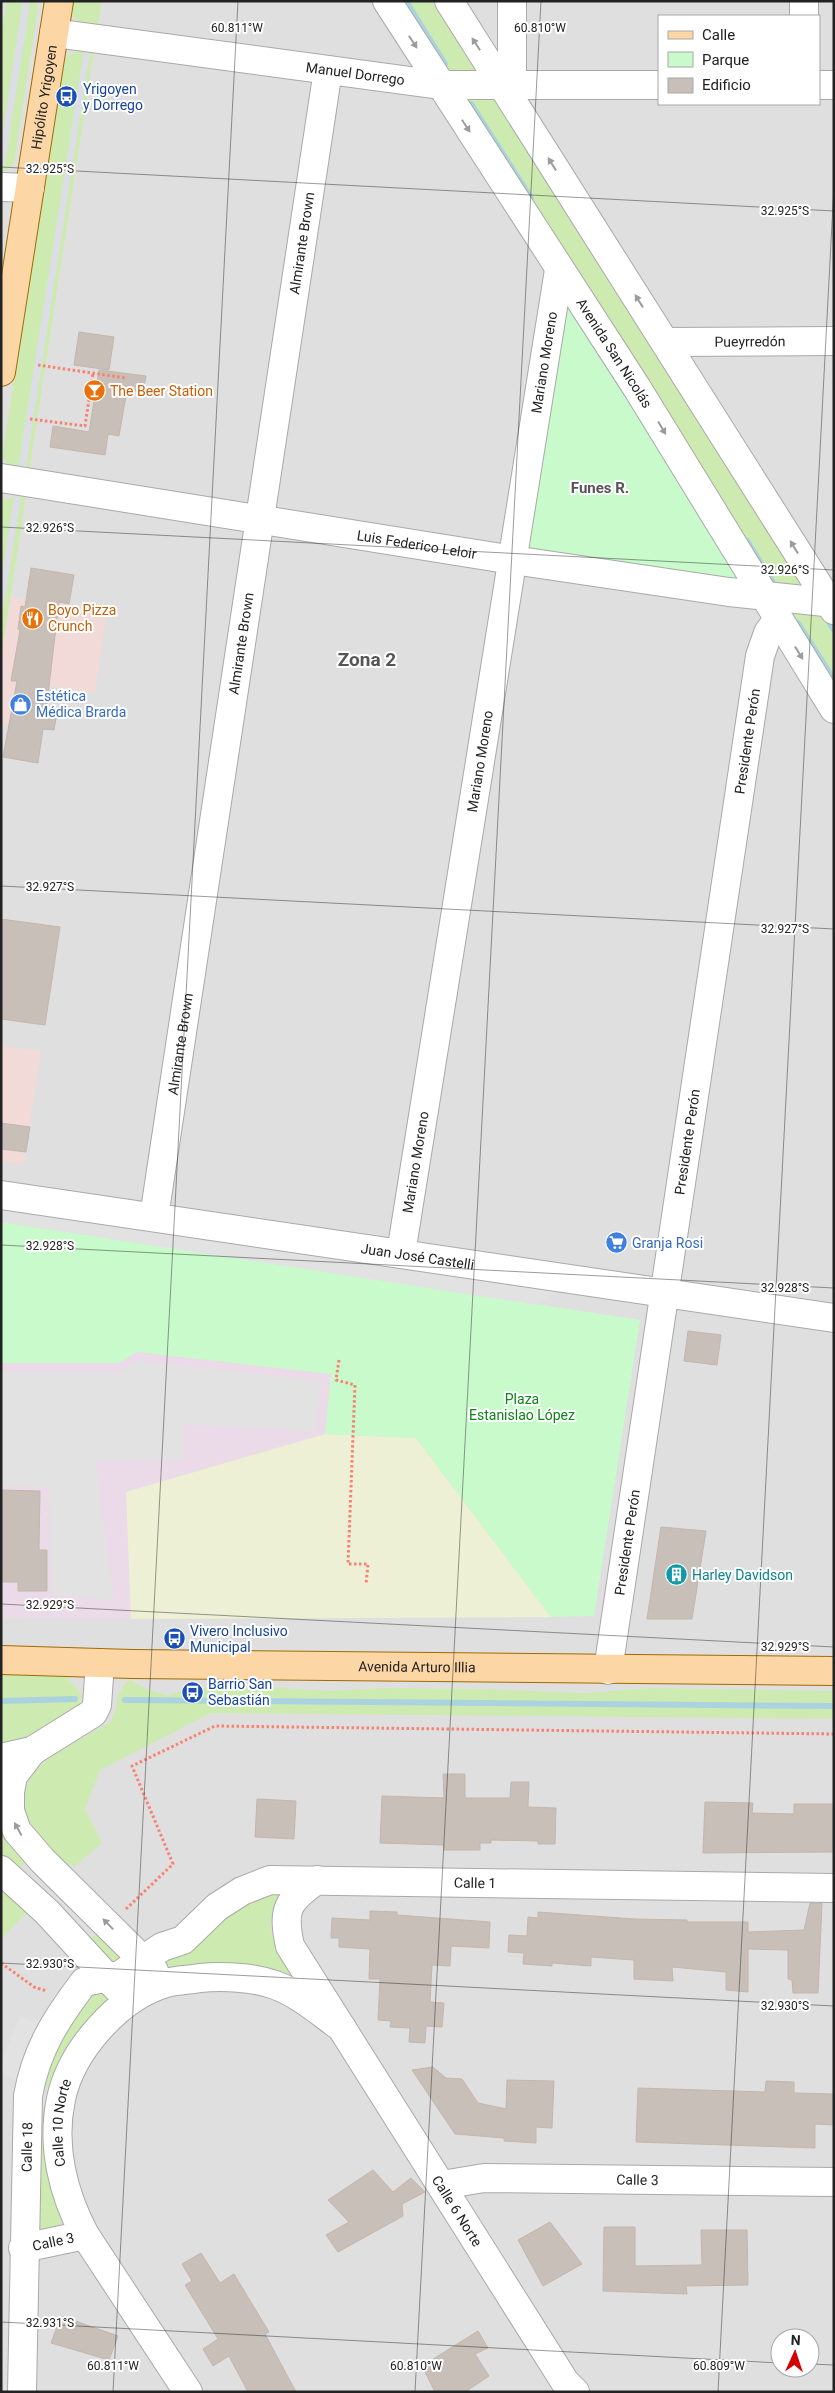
<svg xmlns="http://www.w3.org/2000/svg" width="835" height="2393" viewBox="0 0 835 2393" font-family="Roboto,sans-serif">
<style>
.residential{fill:#e0dfdf;fill-rule:evenodd}
.commercial{fill:#f2dad9}
.industrial{fill:#ebdbe8}
.farmland{fill:#eef0d5}
.grass{fill:#cdebb0}
.park{fill:#c8facc}
.parking{fill:#e2e2e2}
.plaza{fill:#dddde8}
.lines{fill:none;stroke-linecap:round;stroke-linejoin:round}
.stream{stroke:#aad3df;stroke-width:6}
.building{fill:#c7bfb8;stroke:#c4b6ab}
.minor-casing{stroke:#a9a9a9;stroke-width:30}
.major-casing{stroke:#a06b00;stroke-width:30}
.path{stroke:#fa8072;stroke-width:3;stroke-dasharray:2.5 2.5;stroke-linecap:butt}
.minor{stroke:#fff;stroke-width:28}
.major{stroke:#fcd6a4;stroke-width:28}
.oneway{fill:#9c9c9c}
.ticks{fill:none;stroke:#222;stroke-width:1;stroke-opacity:0.45}
.labels{text-anchor:middle;dominant-baseline:central;stroke-width:4;stroke-linejoin:round;paint-order:stroke}
.street-label{font-size:14px;fill:#222;stroke:#fff}
.transit-label{font-size:14px;fill:#164399;stroke:#fff;text-anchor:start}
.food-label{font-size:14px;fill:#c56008;stroke:#fff;text-anchor:start}
.shop-label{font-size:14px;fill:#366cbe;stroke:#fff;text-anchor:start}
.park-label{font-size:14px;fill:#0c8416;stroke:#fff}
.culture-label{font-size:14px;fill:#0d838f;stroke:#fff;text-anchor:start}
.neighbourhood-label{font-size:15px;font-weight:bold;fill:#555;stroke:#fff}
.district-label{font-size:19px;font-weight:bold;fill:#555;stroke:#fff}
.ticks-label{font-size:12px;text-anchor:middle;fill:#222;stroke:#fff;stroke-width:4;stroke-linejoin:round;paint-order:stroke}
</style>
<rect width="100%" height="100%" fill="#f2efe9"/>
<!-- residential -->
<path class="residential" d="M1,1H834V2392H1ZM659,16H819V104H659ZM780,2338H810V2368H780Z"/>
<!-- commercial -->
<path class="commercial" d="M10,597L107,611L95,693L49,686L43,729L1,723V657Z
M1,1046L41,1051L24,1164L1,1161Z"/>
<!-- industrial -->
<path class="industrial" d="M137,1352L331,1374L325,1434L126,1492L131,1619L1,1618V1363H118Z"/>
<!-- farmland -->
<path class="farmland" d="M325,1434L416,1438L551,1617L131,1619L126,1492Z"/>
<!-- grass -->
<path class="grass" d="M7,1H39L14,163L10,168L1,172V36Z
M73,1H102L98,26L83,24L71,15Z
M396,1H444L483,72L452,77Z
M84,50L94,51L29,472L10,467L2,457L64,59L71,53Z
M494,92L809,589L773,591L463,94Z
M16,496L26,497L1,657V501Z
M788,612L827,615L834,625V696Z
M1,1670L63,1672L82,1695L77,1712L18,1743L1,1747Z
M131,1680L148,1690L168,1695L188,1689L267,1687L330,1691L382,1688L484,1689L588,1693L651,1688L834,1691V1719L211,1713L100,1770L85,1809L102,1843L74,1867L70,1863L65,1868C44,1847 16,1824 25,1792C28,1779 35,1769 45,1761C66,1745 90,1736 111,1721C118,1708 116,1686 131,1680Z
M1,1789L25,1858V1863L17,1869L1,1858Z
M1,1886L26,1913L1,1939Z
M272,1887L278,1894C276,1905 270,1917 271,1928C273,1948 288,1966 300,1979L168,1971L162,1965L163,1956L209,1924Z
M95,1935H100L122,1958L114,1969L89,1940Z
M93,1988L114,1997L57,2085L49,2088L43,2086L51,2050Z
M40,2108H47L63,2215L60,2225L53,2230L40,2229L33,2218Z"/>
<!-- park -->
<path class="park" d="M566,294L747,585L537,555L529,547L528,530Z
M1,1222L640,1320L594,1616L551,1617L416,1438L325,1434L331,1374L137,1352L119,1363H1Z"/>
<!-- parking -->
<path class="parking" d="M1,1204L563,1287L538,1305L1,1222Z
M135,1361L322,1381L315,1431L183,1424V1459L95,1462L114,1601L51,1593L49,1487L1,1486V1372L121,1373Z
M20,2017L30,2021L47,2018L18,2082L1,2072V2062Z"/>
<!-- plaza -->
<path class="plaza" d="M23,1H30L4,169L1,168V144Z
M84,50L90,51L25,472L18,471Z
M14,497H21L1,622V580Z"/>
<g class="lines">
<!-- stream -->
<path class="stream" d="M406,1L445,64
M471,104L531,198
M747,541L772,581
M798,623L834,680
M830,624L834,630
M125,1700L834,1706
M1,1701L75,1699"/>
</g>
<!-- building -->
<path class="building" d="M79,332L114,337L109,370L74,365Z
M99,370L146,376L143,392L127,390L119,436L108,434L105,455L50,447L53,426L89,432Z
M31,568L74,575L69,604L59,602L46,712L57,713L54,730L43,729L38,763L3,757L17,681H11L20,630L18,629L21,606L25,607Z
M1,919L60,927L45,1025L1,1019Z
M1,1123L30,1127L26,1152L1,1149Z
M688,1331L721,1335L717,1365L684,1361Z
M1,1490L40,1491L39,1550H47V1591H18V1582H1Z
M661,1527L706,1531L692,1619H647Z
M443,1774H465V1798H510L511,1782H529L528,1807L556,1808L555,1844H538V1841L491,1840V1843H480V1850H444V1845L380,1843L382,1796L444,1798Z
M257,1799L296,1801L294,1839L255,1837Z
M705,1802L753,1803L752,1813L794,1814V1804H834V1852L703,1853Z
M810,1903H822L818,1993H793L792,1980L788,1979V1950L748,1949V1992L726,1990V1972L672,1967L673,1981L634,1979V1960L591,1957V1966L552,1963V1966L523,1964L524,1953L508,1952L509,1935L527,1936L528,1917L538,1918V1912L635,1919L687,1920V1922H748V1932L804,1930Z
M370,1911L397,1912V1915L490,1922L489,1948L451,1946L450,1966L432,1965L430,2002L444,2003L442,2027L426,2026L425,2043L409,2042L410,2028L390,2027L391,2021L378,2020L380,1979H369L370,1949L339,1947V1938H331L332,1918L370,1920Z
M433,2067L446,2078L462,2079L478,2103L506,2109L507,2080L554,2081L552,2128L536,2127V2143L504,2141V2138L455,2134L412,2070Z
M766,2081L794,2082V2093L834,2094V2125L815,2124V2148L636,2142L638,2088L765,2092Z
M373,2170L393,2192L411,2178L425,2192L402,2204L403,2216L338,2252L326,2235L349,2222L328,2200Z
M550,2222L582,2264L543,2286L518,2240Z
M604,2227H635V2266L702,2265L701,2230H747L748,2285L686,2286L687,2294L603,2291Z
M201,2253L220,2283L234,2274L269,2332L265,2334L296,2392H248L229,2356L213,2366L203,2349L218,2339L185,2285L192,2281L182,2264Z
M61,2316L118,2336L109,2360L51,2343Z
M478,2331L488,2348L475,2354L489,2376L465,2392H435L422,2366Z"/>
<g class="lines">
<defs>
<g id="minor">
<path id="s1" d="M387,1L637,388L834,709"/>
<path d="M449,1L834,610"/>
<path d="M512,1V100"/>
<path d="M804,16V1"/>
<path id="s2" d="M54,33L440,85H659"/>
<path d="M819,85H834"/>
<path d="M1,187L30,188"/>
<path id="s3" d="M665,342L834,341"/>
<path id="s4" d="M1,478L513,560L729,592L834,603"/>
<path id="s5" d="M1,1195L834,1318"/>
<path id="s6" d="M154,1217L328,70"/>
<path id="s7" d="M401,1253L559,270"/>
<path id="s8" d="M608,1670L760,656L768,633L778,619"/>
<path d="M32,1751L13,1776L10,1792V1811L17,1831L42,1860L154,1971"/>
<path d="M1,1758L32,1751L93,1713L97,1705L100,1663"/>
<path d="M1,1870L47,1912L116,1987"/>
<path id="s9" d="M317,1880C287,1901 282,1909 290,1946L565,2382L575,2392"/>
<path id="s10" d="M442,2185L484,2178L834,2182"/>
<path id="s11" d="M23,2248L85,2235"/>
<path id="s12" d="M22,2392L28,2096C36,2050 56,2019 84,1982L120,1975L162,1947L183,1940L217,1907L242,1891L270,1880L834,1888"/>
<path id="s13" d="M188,2392L85,2235C63,2194 51,2146 61,2099C71,2051 118,1997 166,1983C177,1980 189,1980 200,1978C223,1976 253,1977 275,1985C300,1994 321,2013 342,2028"/>
</g>
<g id="major">
<path id="s14" d="M1,372L59,1"/>
<path id="s15" d="M1,1660L132,1664L834,1671"/>
</g>
</defs>
<!-- minor casing -->
<use href="#minor" class="minor-casing"/>
<!-- major casing -->
<use href="#major" class="major-casing"/>
<!-- path -->
<path class="path" d="M38,365L126,378
M30,419L85,426L93,373
M339,1360L336,1380L355,1385L348,1564H368L366,1584
M126,1909L173,1864L132,1766L215,1726L834,1734
M1,1963L34,1987L47,1991"/>
<!-- minor -->
<use href="#minor" class="minor"/>
<!-- major -->
<use href="#major" class="major"/>
</g>
<!-- one-way arrows -->
<defs><path id="oneway-solid" d="M-6-.8H1V-3.2L6.5 0L1 3.2V.8H-6Z" transform="scale(1.25)"/></defs>
<g class="oneway">
<use href="#oneway-solid" transform="translate(413 42) rotate(57)"/>
<use href="#oneway-solid" transform="translate(476 44) rotate(-123)"/>
<use href="#oneway-solid" transform="translate(466 126) rotate(57)"/>
<use href="#oneway-solid" transform="translate(552 164) rotate(-122)"/>
<use href="#oneway-solid" transform="translate(639 301) rotate(-122)"/>
<use href="#oneway-solid" transform="translate(662 428) rotate(59)"/>
<use href="#oneway-solid" transform="translate(794 547) rotate(-122)"/>
<use href="#oneway-solid" transform="translate(799 653) rotate(58)"/>
<use href="#oneway-solid" transform="translate(18 1829) rotate(-119)"/>
<use href="#oneway-solid" transform="translate(108 1924) rotate(-134)"/>
</g>
<!-- ticks -->
<path class="ticks" d="M1,167L834,211M1,527L834,570M1,886L834,929M1,1245L834,1288M1,1604L834,1647M1,1963L834,2006M1,2322L780,2363M810,2364L834,2365M113,2392L238,1M415,2392L541,1M718,2392L834,185"/>
<!-- icons -->
<defs>
<symbol id="bus-disc" viewBox="-11 -11 22 22"><circle r="9.5" fill="#1a4fb4" stroke="#fff"/><path d="M-5-6H5V4H4V6H2V4H-2V6H-4V4H-5ZM-3.5-4V0h7V-4ZM-3.5 1.2v1.5H-2V1.2ZM2 1.2v1.5H3.5V1.2Z" fill="#fff"/></symbol>
<symbol id="bar-disc" viewBox="-11 -11 22 22"><circle r="9.5" fill="#e8710a" stroke="#fff"/><path d="M-6-5H6L.8 .8V4.5H3.5V6h-7V4.5H-.8V.8Z" fill="#fff"/></symbol>
<symbol id="restaurant-disc" viewBox="-11 -11 22 22"><circle r="9.5" fill="#e8710a" stroke="#fff"/><path d="M-5-6h1v4h1v-4h1v4h1v-4h1v5L-1.5 .5V6h-2V.5L-5-1ZM5-6V6H3V1.5H1.5Q1.5-4 5-6Z" fill="#fff"/></symbol>
<symbol id="shop-disc" viewBox="-11 -11 22 22"><circle r="9.5" fill="#3f7fe0" stroke="#fff"/><path d="M-5-2.5h2.3a2.7 3.5 0 0 1 5.4 0H5L5.5 6h-11ZM-1.5-2.5h3a1.5 2.3 0 0 0-3 0Z" fill="#fff"/></symbol>
<symbol id="supermarket-disc" viewBox="-11 -11 22 22"><circle r="9.5" fill="#3f7fe0" stroke="#fff"/><path d="M-6-5.5h2.5l.6 2H6L4.5 2H-2.5L-4.4-4H-6ZM-1.5 3.2a1.3 1.3 0 1 0 .1 0ZM3 3.2a1.3 1.3 0 1 0 .1 0Z" fill="#fff"/></symbol>
<symbol id="building-disc" viewBox="-11 -11 22 22"><circle r="9.5" fill="#0f9aa8" stroke="#fff"/><path d="M-4-6H4V6H1V3H-1V6H-4ZM-2.5-4.3h1.7v1.8h-1.7ZM.8-4.3h1.7v1.8H.8ZM-2.5-1h1.7V.8h-1.7ZM.8-1h1.7V.8H.8Z" fill="#fff"/></symbol>
</defs>
<g fill-rule="evenodd">
<use href="#bus-disc" x="54" y="84" width="25" height="25"/>
<use href="#bar-disc" x="82" y="378" width="25" height="25"/>
<use href="#restaurant-disc" x="20" y="606" width="25" height="25"/>
<use href="#shop-disc" x="8" y="692" width="25" height="25"/>
<use href="#supermarket-disc" x="604" y="1230" width="25" height="25"/>
<use href="#building-disc" x="664" y="1562" width="25" height="25"/>
<use href="#bus-disc" x="162" y="1626" width="25" height="25"/>
<use href="#bus-disc" x="180" y="1680" width="25" height="25"/>
</g>
<g class="labels">
<!-- street labels -->
<g class="street-label">
<text stroke="none"><textPath href="#s2" startOffset="304">Manuel Dorrego</textPath></text>
<text stroke="none"><textPath href="#s14" startOffset="278">Hipólito Yrigoyen</textPath></text>
<text stroke="none"><textPath href="#s6" startOffset="985">Almirante Brown</textPath></text>
<text stroke="none"><textPath href="#s3" startOffset="85">Pueyrredón</textPath></text>
<text stroke="none"><textPath href="#s1" startOffset="419">Avenida San Nicolás</textPath></text>
<text stroke="none"><textPath href="#s7" startOffset="902">Mariano Moreno</textPath></text>
<text stroke="none"><textPath href="#s4" startOffset="421">Luis Federico Leloir</textPath></text>
<text stroke="none"><textPath href="#s6" startOffset="580">Almirante Brown</textPath></text>
<text stroke="none"><textPath href="#s8" startOffset="939">Presidente Perón</textPath></text>
<text stroke="none"><textPath href="#s7" startOffset="498">Mariano Moreno</textPath></text>
<text stroke="none"><textPath href="#s6" startOffset="175">Almirante Brown</textPath></text>
<text stroke="none"><textPath href="#s8" startOffset="534">Presidente Perón</textPath></text>
<text stroke="none"><textPath href="#s7" startOffset="92">Mariano Moreno</textPath></text>
<text stroke="none"><textPath href="#s5" startOffset="421">Juan José Castelli</textPath></text>
<text stroke="none"><textPath href="#s8" startOffset="129">Presidente Perón</textPath></text>
<text stroke="none"><textPath href="#s15" startOffset="416">Avenida Arturo Illia</textPath></text>
<text stroke="none"><textPath href="#s12" startOffset="846">Calle 1</textPath></text>
<text stroke="none"><textPath href="#s13" startOffset="305">Calle 10 Norte</textPath></text>
<text stroke="none"><textPath href="#s12" startOffset="245">Calle 18</textPath></text>
<text stroke="none"><textPath href="#s10" startOffset="196">Calle 3</textPath></text>
<text stroke="none"><textPath href="#s9" startOffset="392">Calle 6 Norte</textPath></text>
<text stroke="none"><textPath href="#s11" startOffset="31">Calle 3</textPath></text>
</g>
<!-- transit labels -->
<g class="transit-label">
<text x="83" y="89">Yrigoyen<tspan x="83" dy="16">y Dorrego</tspan></text>
<text x="190" y="1631">Vivero Inclusivo<tspan x="190" dy="16">Municipal</tspan></text>
<text x="208" y="1684">Barrio San<tspan x="208" dy="16">Sebastián</tspan></text>
</g>
<!-- food labels -->
<g class="food-label">
<text x="110" y="391">The Beer Station</text>
<text x="48" y="610">Boyo Pizza<tspan x="48" dy="16">Crunch</tspan></text>
</g>
<!-- shop labels -->
<g class="shop-label">
<text x="36" y="696">Estética<tspan x="36" dy="16">Médica Brarda</tspan></text>
<text x="632" y="1243">Granja Rosi</text>
</g>
<!-- park labels -->
<g class="park-label">
<text x="522" y="1399">Plaza<tspan x="522" dy="16">Estanislao López</tspan></text>
</g>
<!-- culture labels -->
<g class="culture-label">
<text x="692" y="1575">Harley Davidson</text>
</g>
<!-- neighbourhood labels -->
<g class="neighbourhood-label">
<text x="600" y="488">Funes R.</text>
</g>
<!-- district labels -->
<g class="district-label">
<text x="367" y="659">Zona 2</text>
</g>
</g>
<g class="ticks-label">
<text x="237" y="32">60.811°W</text>
<text x="540" y="32">60.810°W</text>
<text x="50" y="173">32.925°S</text>
<text x="785" y="215">32.925°S</text>
<text x="50" y="532">32.926°S</text>
<text x="785" y="574">32.926°S</text>
<text x="50" y="891">32.927°S</text>
<text x="785" y="933">32.927°S</text>
<text x="50" y="1250">32.928°S</text>
<text x="785" y="1292">32.928°S</text>
<text x="50" y="1609">32.929°S</text>
<text x="785" y="1651">32.929°S</text>
<text x="50" y="1968">32.930°S</text>
<text x="785" y="2010">32.930°S</text>
<text x="50" y="2327">32.931°S</text>
<text x="113" y="2370">60.811°W</text>
<text x="416" y="2370">60.810°W</text>
<text x="719" y="2370">60.809°W</text>
</g>
<!-- border -->
<rect width="835" height="2393" fill="none" stroke="#222222" stroke-width="5"/>
<!-- legend -->
<rect x="658" y="15" width="162" height="90" fill="#ffffff" stroke="#a7a7a7"/>
<rect x="668" y="31" width="25" height="8" fill="#fcd6a4" stroke="#a7a7a7"/>
<text x="702" y="40" font-size="15" fill="#222222">Calle</text>
<rect x="668" y="52" width="25" height="15" fill="#c8facc" stroke="#a7a7a7"/>
<text x="702" y="65" font-size="15" fill="#222222">Parque</text>
<rect x="668" y="78" width="25" height="15" fill="#c7bfb8" stroke="#a7a7a7"/>
<text x="702" y="90" font-size="15" fill="#222222">Edificio</text>
<!-- north arrow -->
<g transform="translate(795 2353) rotate(3)"><circle r="24" fill="#ffffff" stroke="#a7a7a7"/>
<path d="M0-4L9 19L0 12L-9 19Z" fill="#d40000"/>
<text y="-8" font-size="14" font-weight="bold" text-anchor="middle" fill="#222222">N</text>
</g>
</svg>
